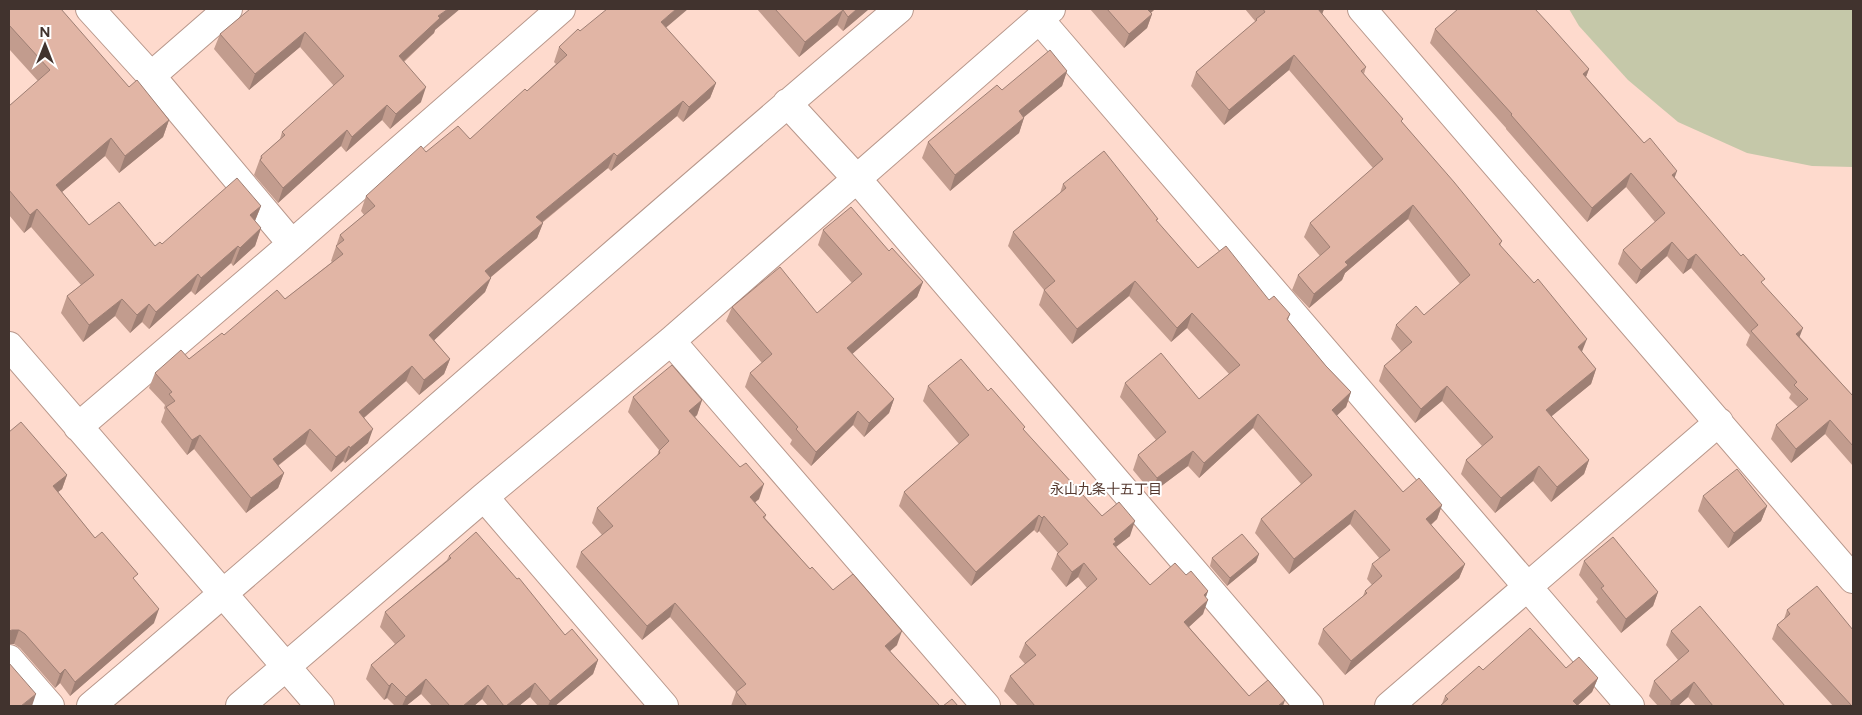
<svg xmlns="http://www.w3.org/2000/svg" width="1862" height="715" viewBox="0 0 1862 715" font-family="Figtree,'Noto Sans JP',sans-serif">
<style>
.green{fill:#c5c8a9}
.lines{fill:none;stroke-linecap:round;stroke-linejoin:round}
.street-casing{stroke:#b8978b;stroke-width:30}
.street{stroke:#fff;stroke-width:28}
.wall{fill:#c29c8e}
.shaded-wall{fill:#9e7f74}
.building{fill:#e1b5a5;stroke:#9e7f74}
.labels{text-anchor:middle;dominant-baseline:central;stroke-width:4;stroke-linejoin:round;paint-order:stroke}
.neighbourhood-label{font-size:14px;fill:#55392f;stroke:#fff}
</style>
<rect width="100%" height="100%" fill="#fedacd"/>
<!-- green -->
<path class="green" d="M1569,9H1853V167L1812,166L1747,153L1678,122L1628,80L1579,26Z"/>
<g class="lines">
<defs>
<path id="street" d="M90,9L151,76L292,244
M1362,9L1853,579
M1039,19L1630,706
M151,76L228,9
M787,103L857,179L1309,706
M671,341L986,706
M9,346L320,706
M78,427L292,244L561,9
M484,497L664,706
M9,659L50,706
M91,706C363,477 627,238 899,9
M240,706L484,497L671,341L1051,9
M1389,706L1719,422"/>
</defs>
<!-- street casing -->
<use href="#street" class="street-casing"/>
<!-- street -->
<use href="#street" class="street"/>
</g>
<!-- wall -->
<path class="wall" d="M9,9L129,87L169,120L163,137L119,173L105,156L62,192L89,225L155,246L162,244L261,206L255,221L261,228L255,246L233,266L231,263L195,295L191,291L149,329L142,322L130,333L115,316L83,342L61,313L67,296L81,285L31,227L24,233L9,215V106L38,81L9,49Z
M757,9H869L843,31L837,25L799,57Z
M1090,9H1155L1151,13L1152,14L1147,28L1124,48Z
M1245,9H1324L1322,14L1366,67L1364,74L1402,122L1502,241L1500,246L1582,352L1596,369L1591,384L1551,416L1589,460L1584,474L1551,502L1533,481L1495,513L1461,474L1466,460L1482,446L1442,401L1415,423L1379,381L1384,366L1401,351L1391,339L1396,325L1424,315L1460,284L1408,219L1345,273L1342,280L1309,308L1292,290L1298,275L1320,256L1304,237L1310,223L1373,168L1289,70L1224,125L1191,86L1196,72L1255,22V21Z
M666,28L716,83L710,98L683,122L677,116L611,171L608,168L542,223H543L537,238L490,278L485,292L434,340L450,359L444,374L419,395L406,381L364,418L368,443L345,463L343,461L331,472L305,444L278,466L284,473L278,488L246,513L194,449L187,455L161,422L165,410L164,408L165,405L149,388L155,373L189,359L224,335L285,299L332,262L331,261L340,235L364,215L361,211L366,196L426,152L470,139L527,91L556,64L554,62L559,47L580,31Z
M1435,29L1589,69L1586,77L1675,178L1763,284L1800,337L1853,396V466L1825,434L1791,463L1771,439L1776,425L1798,407L1789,398L1791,394L1746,345L1750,335L1691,268L1683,274L1667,256L1636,284L1618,264L1623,250L1655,222L1626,187L1587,222L1506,129V128L1430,43Z
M435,30L434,33L404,62L421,102L390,129L382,120L346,152L341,146L278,203L254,175L261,156L280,139L282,132L334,86L300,47L249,90L214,49L220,34Z
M1067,71L1062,86L1024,117L1019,133L950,191L922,158L928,142L1002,90Z
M1063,184L1157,222L1198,268L1269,300L1290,314L1288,320L1326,366L1351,392L1346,407L1336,415L1403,492L1442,505L1437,519L1431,525L1465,564L1459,578L1345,675L1318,644L1323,629L1363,596L1365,591L1372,585L1367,579L1372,564L1380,559L1350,524L1289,574L1255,533L1261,519L1301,484L1253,428L1199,478L1188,466L1152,493L1133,470L1138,455L1156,440L1120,397L1125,383L1199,399L1229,374L1187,328L1171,342L1129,296L1072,344L1039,305L1044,290L1008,246L1013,232L1060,193Z
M823,230L889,251L923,282L917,297L852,354L894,399L889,413L864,437L853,425L811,466L790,444L792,440L745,387L750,373L762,363L726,321L732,307L817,313L852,283L818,245Z
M928,386L988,391L1102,516L1130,536L1116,547L1150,585L1186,575L1208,591L1206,597L1203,614L1189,627L1249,696L1283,706H1018L1004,691L1010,676L1025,664L1019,657L1025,643L1087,588L1078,577L1066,587L1051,569L1057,554L1058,553L1039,531L1037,533L1034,530L971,586L899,506L904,492L959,444L923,401Z
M633,397L702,400L697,415L695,417L759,499L755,502L766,515L765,518L810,569L833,590L897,645L890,651L940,706H731L736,692L670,617L642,640L576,567L581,552L602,535L592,523L597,508L657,456L659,450L628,412Z
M9,432L67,475L62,489L58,492L95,538L135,581L154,623L70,696L60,683L55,688L20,648L14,644Z
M1703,496L1767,506L1761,521L1728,548L1698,511Z
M1259,554L1256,562L1227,586L1210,566L1212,558Z
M449,556L565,635L598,660L593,674L555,706H538L530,697L519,706H488L482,699L474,706H432L421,694L406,706H395L387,698L384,700L366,679L371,665L395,644L380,627L385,612L447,560Z
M1584,561L1658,592L1653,606L1621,633L1596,602L1598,599L1579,575Z
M1787,610L1853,630V706H1833L1772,639L1777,625L1784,619Z
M1671,631L1785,706H1696L1688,697L1678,706H1658L1649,696L1654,681L1678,660L1666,645Z
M1566,668L1598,678L1592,692L1577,706L1442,704L1445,696L1483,670Z"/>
<!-- shaded-wall -->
<path class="shaded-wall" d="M448,9H460L435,30L434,33L393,71L399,56L438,16Z
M676,9H688L655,37L661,22Z
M857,9H869L843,31L848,17Z
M1145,9H1155L1141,21Z
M1318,9H1324L1321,17Z
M843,10L837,25L799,57L805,42Z
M1152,14L1147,28L1124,48L1129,34Z
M305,32L300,47L249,90L255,74Z
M1294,55L1289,70L1224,125L1229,110Z
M1589,69L1584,82L1583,74Z
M1067,71L1062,86L1013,126L1019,111Z
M716,83L710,98L683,122L689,107Z
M426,87L421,102L390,129L396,114Z
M683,101L677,116L611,171L617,156Z
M387,105L382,120L346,152L352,137Z
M1024,118L1019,133L950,191L955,175Z
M169,120L163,137L119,173L125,156Z
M347,130L341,146L278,203L283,188Z
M111,138L105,156L50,202L56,185Z
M614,153L608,168L531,231L536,217Z
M1677,171L1672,185V175Z
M1631,173L1626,187L1587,222L1592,208Z
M1413,205L1408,219L1345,273L1342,280L1309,308L1314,294L1345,262Z
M261,206L254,223L250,215Z
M37,209L31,227L24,233L30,215Z
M543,223L537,238L480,286L485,271Z
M261,228L255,246L233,266L240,248Z
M1672,242L1667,256L1636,284L1641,270Z
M238,246L231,263L195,295L201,278Z
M1696,254L1691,268L1683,274L1688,260Z
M198,274L191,291L149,329L156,312Z
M491,278L485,292L424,350L429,335Z
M1135,281L1129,296L1072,344L1077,329Z
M923,282L917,297L842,363L847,348Z
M122,299L115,316L83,342L89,325Z
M149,304L142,322L130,333L137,315Z
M1192,313L1187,328L1171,342L1177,328Z
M1803,328L1798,341L1796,334Z
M1587,339L1581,354L1578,347Z
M450,359L444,374L419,395L424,380Z
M412,366L406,381L353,427L359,412Z
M1596,369L1591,384L1541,425L1546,410Z
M1447,386L1442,401L1415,423L1421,409Z
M1351,392L1346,407L1327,425L1332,410Z
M894,399L889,413L864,437L869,423Z
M702,400L697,415L684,426L689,411Z
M858,411L853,425L811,466L816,452Z
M1258,414L1253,428L1199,478L1204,463Z
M1830,420L1825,434L1791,463L1796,449Z
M310,429L305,444L267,474L273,459Z
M373,429L368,443L345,463L350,448Z
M200,435L194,449L187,455L192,440Z
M349,446L343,461L331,472L336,457Z
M1193,451L1188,466L1152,493L1157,478Z
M1589,460L1584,474L1551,502L1557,487Z
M1539,466L1533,481L1495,513L1501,498Z
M284,473L278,488L246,513L251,498Z
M67,475L62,489L48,500L53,486Z
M764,484L759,499L745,511L750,497Z
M1442,505L1437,519L1420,534L1426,519Z
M1767,506L1761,521L1728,548L1734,533Z
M1355,510L1350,524L1289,574L1294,559Z
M1039,515L1034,530L971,586L976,572Z
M1044,516L1039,531L1037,533L1042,518Z
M1135,521L1130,536L1113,549L1111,556L1114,539Z
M1259,554L1256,562L1227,586L1230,578Z
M1084,563L1078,577L1066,587L1072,572Z
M1465,564L1459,578L1345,675L1351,661Z
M1208,591L1203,604L1208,600L1203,614L1179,636L1184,622L1204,595Z
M1658,592L1653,606L1621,633L1626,619Z
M675,603L670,617L642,640L647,626Z
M159,609L154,623L70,696L75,682Z
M12,630H19L14,644H9V631Z
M902,631L897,645L880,660L885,646Z
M598,660L593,674L555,706H548L550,701Z
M65,669L60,683L55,688L60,674Z
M1598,678L1592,692L1577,706L1573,701Z
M426,679L421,694L406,706H402L406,697Z
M1694,682L1688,697L1678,706H1670L1671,701Z
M392,683L387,698L384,700L389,686Z
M535,683L530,697L519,706H506Z
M488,685L482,699L474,706H463Z
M36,694L32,706H21Z
M1285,700L1283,706H1278Z"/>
<!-- building -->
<path class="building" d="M9,9H61L129,87L137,80L169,120L125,156L111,138L56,185L89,225L119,202L155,246L160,242L162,244L237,178L261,206L250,215L261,228L240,248L238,246L201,278L198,274L156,312L149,304L137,315L122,299L89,325L67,296L94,275L37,209L30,215L9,190V106L50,70L9,25Z
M250,9H448L438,16L440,18L399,56L426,87L396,114L387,105L352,137L347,130L283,188L260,160L262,158L261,156L285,135L282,132L344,76L305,32L255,74L220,34Z
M607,9H676L661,22L716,83L689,107L683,101L617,156L614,153L536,217L543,223L485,271L491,278L429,335L450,359L424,380L412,366L359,412L373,429L350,448L349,446L336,457L310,429L273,459L284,473L251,498L200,435L192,440L166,407L175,401L169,394L172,392L155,373L181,350L189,359L222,333L224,335L277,290L285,299L343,254L336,246L344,240L340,235L375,206L366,196L421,146L426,152L458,126L470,139L525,89L527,91L567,55L559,47L578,29L580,31Z
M775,9H857L848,17L843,10L805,42Z
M1107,9H1147L1152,14L1129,34Z
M1263,9H1318L1366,67L1361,71L1403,119L1401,121L1454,182L1502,241L1499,244L1534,283L1538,279L1587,339L1578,347L1596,369L1546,410L1589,460L1557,487L1539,466L1501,498L1466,460L1493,437L1447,386L1421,409L1384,366L1412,342L1396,325L1416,306L1424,315L1470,275L1413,205L1345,262L1348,265L1314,294L1298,275L1330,247L1310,223L1383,159L1294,55L1229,110L1196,72L1257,20L1256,19L1265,12Z
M1458,9H1535L1548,23L1589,69L1583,74L1644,143L1650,138L1677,171L1672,175L1741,256L1743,254L1765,279L1761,282L1803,328L1796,334L1853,396V446L1830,420L1796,449L1776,425L1808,399L1794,385L1797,382L1751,331L1758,325L1696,254L1688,260L1672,242L1641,270L1623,250L1665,213L1631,173L1592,208L1511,115L1512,114L1435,29Z
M1050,50L1067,71L1019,111L1024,118L955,175L928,142L997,85L1002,90Z
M1104,151L1158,219L1156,220L1198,268L1226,246L1269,300L1274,296L1290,314L1287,319L1326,366L1351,392L1332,410L1403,492L1419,478L1442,505L1426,519L1465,564L1351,661L1323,629L1367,593L1365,591L1382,576L1372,564L1390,550L1355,510L1294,559L1261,519L1312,475L1258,414L1204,463L1193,451L1157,478L1138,455L1166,432L1125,383L1161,353L1199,399L1240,365L1192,313L1177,328L1135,281L1077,329L1044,290L1055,281L1013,232L1066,188L1063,184Z
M851,207L889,251L892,248L923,282L847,348L894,399L869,423L858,411L816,452L796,429L798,427L750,373L772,354L732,307L780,267L817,313L862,274L823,230Z
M961,359L988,391L991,388L1025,427L1023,429L1102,516L1119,502L1135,521L1114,539L1116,542L1113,544L1150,585L1175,563L1186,575L1191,571L1208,591L1204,595L1208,600L1184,622L1249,696L1268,680L1285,700L1278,706H1082L1081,705L1080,706H1035L1010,676L1036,655L1025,643L1097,579L1084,563L1072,572L1057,554L1068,544L1044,516L1042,518L1039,515L976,572L904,492L969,435L928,386Z
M672,365L702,400L689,411L740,467L746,463L764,484L750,497L766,515L763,517L810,569L812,567L833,590L853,574L902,631L885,646L940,706H747L736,692L746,684L675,603L647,626L581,552L613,526L597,508L660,453L659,451L669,441L633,397Z
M21,422L67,475L53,486L95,538L102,532L138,574L133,578L159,609L75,682L65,669L60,674L25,634L19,630H12L9,631V432Z
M1737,469L1767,506L1734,533L1703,496Z
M476,532L517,579L519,578L565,635L572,629L598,660L550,701L535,683L506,706H504L488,685L463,706H450L426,679L406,697L392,683L389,686L371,665L405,636L385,612L451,558L449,556Z
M1242,534L1259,554L1230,578L1212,558Z
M1613,537L1658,592L1626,619L1601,588L1604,586L1584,561Z
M1817,586L1853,630V706H1852L1777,625L1790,614L1787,610Z
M1700,606L1785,706H1713L1694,682L1671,701L1654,681L1689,651L1671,631Z
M1530,628L1566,668L1579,657L1598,678L1573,701L1578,706H1440L1448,699L1445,696L1479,666L1483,670Z
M9,663L36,694L21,706H9Z
M952,699L958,706H943Z"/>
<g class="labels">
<!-- neighbourhood labels -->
<g class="neighbourhood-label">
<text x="1106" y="489">永山九条十五丁目</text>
</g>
</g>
<!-- border -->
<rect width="1862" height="715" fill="none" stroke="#41332e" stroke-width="20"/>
<!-- north arrow -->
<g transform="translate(45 45)" stroke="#ffffff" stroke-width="4" paint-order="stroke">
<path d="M0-4L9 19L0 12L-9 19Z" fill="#41332e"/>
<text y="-8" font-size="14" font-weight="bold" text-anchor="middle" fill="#41332e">N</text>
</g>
</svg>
